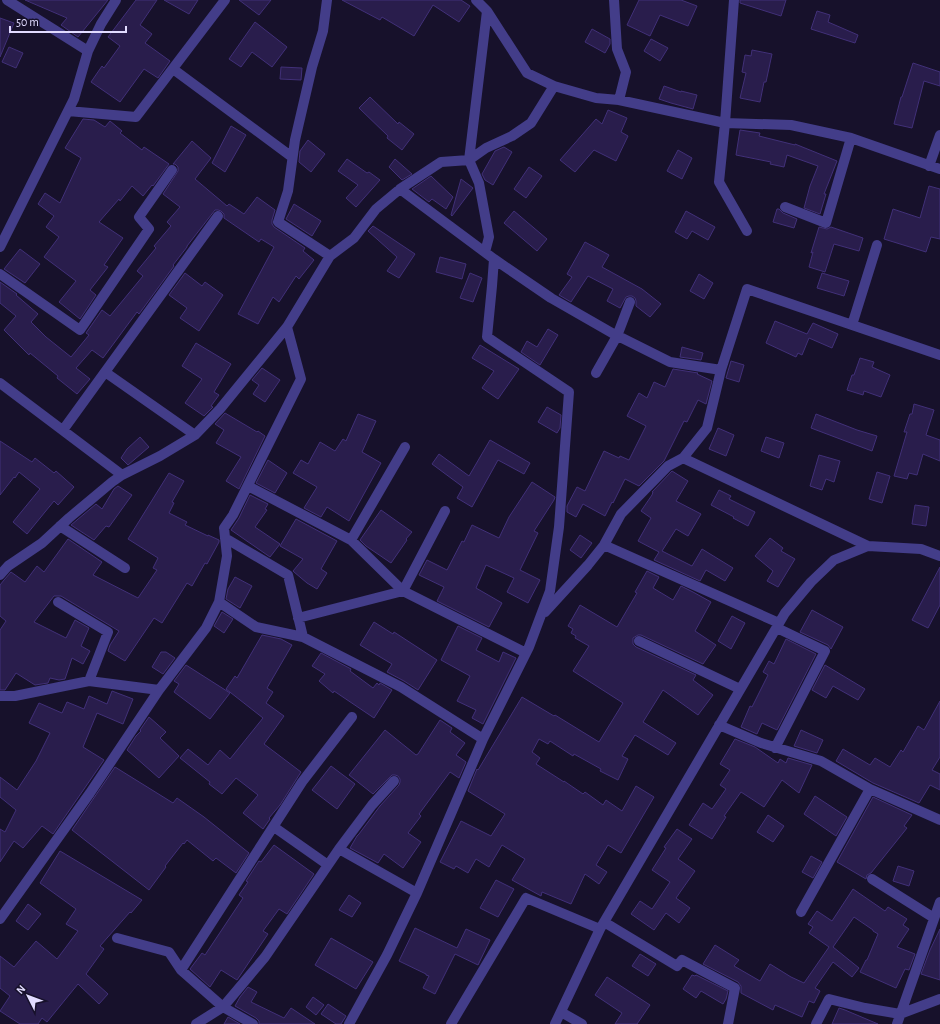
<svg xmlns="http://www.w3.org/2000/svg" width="940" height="1024" viewBox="0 0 940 1024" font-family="'Alegreya Sans',sans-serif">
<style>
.building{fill:#291d4c;stroke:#413078}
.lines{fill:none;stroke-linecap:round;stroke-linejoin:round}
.minor{stroke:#433d89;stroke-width:10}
</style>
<rect width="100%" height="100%" fill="#17112b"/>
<!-- building -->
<path class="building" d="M25,0H108L78,37L61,25L67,18Z
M136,0H157L140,25L152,34L145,43L170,61L158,78L144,69L120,102L91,82L102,66L104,68L120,46L108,37Z
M164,0H198L189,14Z
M239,0H271L259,15Z
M342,0H461L470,6L459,22L433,5L414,36L382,17L380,20Z
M639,0H681L697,6L688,26L660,15L650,36L627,25Z
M740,0H786L781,16L740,3Z
M817,11L830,15L828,22L858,35L855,43L811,29Z
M0,18L14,23L0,57Z
M255,22L287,47L272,67L252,52L241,67L229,59Z
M592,29L610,39V44L605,53L585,42Z
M651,39L668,48L660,61L644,51Z
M9,47L23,53L16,68L2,62Z
M752,50L772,54L766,82H764L760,102L740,98L746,73L742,72L745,55L751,56Z
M913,63L940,72V86L924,81L912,128L894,124L901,97H902Z
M281,67L302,68L301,80L280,79Z
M664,86L681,92V91L697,95L693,109L671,103L659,99Z
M370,97L398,124L399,122L414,134L402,150L387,138L388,136L359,108Z
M608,110L627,118L621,132L628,136L616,161L594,150L575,172L560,160L596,119L602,124Z
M83,119L94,120L105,127L110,121L122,131L120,133L142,150L144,147L169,164L153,186L152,185L143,196L132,186L120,201L119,199L99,222L123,238L104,265L108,267L90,290L96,295L80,319L59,302L76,281L44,257L59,237L46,227L54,216L38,204L45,193L60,203L81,158L65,148Z
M231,126L246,135L225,172L212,163Z
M740,130L760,133L759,136L795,145V144L837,161L824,194H826L820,214L804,208L810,186L818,166L787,155L784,167L770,164L771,162L736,155Z
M308,140L325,154L311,172L299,162L300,151Z
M192,141L211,158L195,179L227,206L229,204L244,214L257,197L275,210L272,220V224L274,227L305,248L303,251L314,260L299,279L296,276L279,302L273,297L258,324L238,314L274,247L261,239L259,242L224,218V214L221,211L218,210H215L187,246V247L173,265L174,266L139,314L137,312L103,358L92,350L76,368L90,379L77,394L57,378L58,376L30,353L29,355L4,330L16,316L0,303V282L17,294L16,295L38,314L31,322L46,337L71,357L89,335L86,333L102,310L110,316L143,276L137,271L156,248L154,246L171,226L167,222L180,207L163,194L178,171V167L175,164H173Z
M504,147L512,152L493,185L485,180L482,174L495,151Z
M678,150L692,158L682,179L667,171Z
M347,159L367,173L369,172L380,180L356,207L346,198L358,185L338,171Z
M395,159L412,174L402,180L389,167Z
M529,167L542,176L526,198L514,189Z
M431,176L453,197L446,209L432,199L429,202L412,189Z
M461,179L473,188L452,216L451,215Z
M929,186L940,189V239L931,237L926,252L884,239L893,209L920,218Z
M294,204L321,221L312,236L286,219Z
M777,209H779L783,213L797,219L794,228L773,222Z
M514,211L547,239L537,251L504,223Z
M686,211L715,227L708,240L692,231L687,239L675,232Z
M373,226L415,254L399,278L387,271L397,257L368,231Z
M819,227L827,229L831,227L863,238L859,251L834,244L825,272L809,267L813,252L811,253Z
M585,242L609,255L602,267L642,289L661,304L650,317L636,306V301L635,298L632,296H629L626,297L620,308L607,301L613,289L588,276L571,302L559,295L572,277L567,274Z
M20,249L40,264L25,283L4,269Z
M440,257L466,264L462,279L436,272Z
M185,273L202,286L205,282L223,295L199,331L180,318L187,308L169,295Z
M470,273L482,278L473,302L460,298Z
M822,273L849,281L844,296L817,288Z
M699,274L713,283L704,299L690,291Z
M775,321L807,334L813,323L838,334L832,348L809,338L802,355L798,353L796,357L766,343Z
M548,329L558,335L540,365L521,352L527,341L537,347Z
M196,343L231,364L214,392L219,395L211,406L213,407L204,416L185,403L202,379L182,366Z
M480,345L519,369L498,399L482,388L494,371L472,358Z
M682,347L703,353L701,360L680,357Z
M860,358L874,362L872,367L890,375L881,397L864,391L863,395L847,390L852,375H854Z
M731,361L744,365L739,382L726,378Z
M262,368L280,380L265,402L253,394L259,385L252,380Z
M673,369L698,373L697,374L712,381L706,404L698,400L687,422L684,421L664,461L639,486L625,479L613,503L612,502L605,516L583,504L576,517L567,512V506L577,487L585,491L604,451L619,458L620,456L629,460L646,426L627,416L639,393L647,398L654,382L665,387Z
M914,404L934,410L926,435L940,440V461L923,454L917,475L909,473L907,479L894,476L907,432H904L910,414H912Z
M547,407L561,415L560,428L557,433L538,422Z
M225,413L257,432L258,431L265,436L239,489L226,481L241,457L216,443L224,430L215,424Z
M358,414L376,421L362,452L381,463L349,521L327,507L321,517L304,508L317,487L293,473L301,460L308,464L320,442L335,451L343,439L346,441Z
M816,414L857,430L877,436L872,451L811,428Z
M718,428L734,435L726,456L709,449Z
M140,437L149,447L128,465L121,458L127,449Z
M766,437L784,443L779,458L761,451Z
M490,440L530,463L524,474L498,460L472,507L457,498L463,487L432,464L439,454L469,476Z
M0,441L32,462L35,458L54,473L56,471L74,487L58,505L54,501L27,534L13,522L40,489L19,472L15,478L14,477L0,495Z
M819,455L840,461L834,482L826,479L822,490L810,486Z
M268,460L287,473L275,493L256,483Z
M672,471L688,481L676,501L701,514L688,536L676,529L662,551L692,566L702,549L733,568L725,581L706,570L700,581L654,560L659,552L638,541L651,518L641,511L652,495L653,492H652Z
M877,472L890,476L882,503L869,499Z
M169,473L184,481L172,502L174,503L169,513L187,522L185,525L208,536V535L219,540V542L207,564L205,563L192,586L187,583L162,623L154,618L125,661L108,651L110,645L119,631L61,596H54L34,622L66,638L75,620L89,628L81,646L90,651L83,664L72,658L65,679L59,680L50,678L48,683L35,685L16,673L5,690H0V630L6,621L0,616V585L4,580L11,572L25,582L37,566L44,572L68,539L102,562L93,575L138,598L157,570L153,568L158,558L128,539Z
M532,482L555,497L554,500L534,531L538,533L520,570L540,580L528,603L507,592L514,578L486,565L476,588L502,603L489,627L437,601L444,587L419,575L427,560L447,570L462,541L464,542L472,525L499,538L509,517Z
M118,486L132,495L109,527L106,526L94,540L71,525L96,504L102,509L114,489Z
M719,490L731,496L729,499L755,512L748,526L733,518L734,517L711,505Z
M250,495L268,504L265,509L267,510L255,527L280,544L270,557L231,530L239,518Z
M915,505L929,507L926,526L912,524Z
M381,510L412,532L406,539L407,540L391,563L366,546L360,540Z
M296,519L337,541L321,569L327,573L317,589L307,583L294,572L293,571L303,559L280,546Z
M580,535L592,543L581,558L570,550Z
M770,538L783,548L781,551L795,559L778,587L767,581L773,571L755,556Z
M940,567V605L928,628L912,620Z
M647,571L659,577L653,588L673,600L681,586L693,592L711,602L695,631L716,645L703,664L641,635H638L633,638V644L636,647L696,675L693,680L713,695L698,715L663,690L643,722L676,743L668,755L635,735L622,756L628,759L618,780L600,771L601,769L574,754L573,756L550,741L548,744L539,739L532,752L540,758L536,764L564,782V781L583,794L585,792L603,805L606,800L622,811L636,786L654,797L621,853L608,845L596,865L607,872L599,884L585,874L571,904L542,892L541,896L512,880L525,859L502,845L489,867L476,859L468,873L456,866L454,869L440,862L461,821L491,836L505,814L468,791L477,769L478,770L522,697L554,716L555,715L599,742L623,703L573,671L589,646L575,638L576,636L571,633L573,629L568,626L580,605L617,627L637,593L635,592Z
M235,577L252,586L240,608L226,599L228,589Z
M812,610L843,627L831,649L828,645L800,632Z
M222,612L233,619L224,633L214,626Z
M732,616L745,623L731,649L718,641Z
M374,622L393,634L394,632L437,660L418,690L404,681L387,672L392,664L360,645Z
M458,626L482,638L476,650L499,662L503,652L516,658L483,724L472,718L476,710L457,701L470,676L441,660Z
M262,635L281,639L292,645L267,688L273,692L266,703L284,716L264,744L301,772L280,805L269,818L270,819L263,829L243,813L258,795L236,778L222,794L209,784L210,782L180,758L188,749L208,765L220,750L230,759L263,718L226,689L235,676L237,678Z
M786,639L816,654L777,730L762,723L757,734L741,727L750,706L752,707L768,675L763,672L769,661L774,664Z
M161,652H166L175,658L163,674L152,667Z
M321,653L351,669L350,671L373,688L377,683L379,685L380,683L392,690L374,718L334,691L333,693L319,681L325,674L312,666Z
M186,665L230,693L210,719L174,692L179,684L174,681Z
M825,665L865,689L858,700L833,686L826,698L812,690Z
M112,691L133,699L123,724L97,713L83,747L104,760L53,834L42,826L23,848L14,841L0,862V829L5,832L16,810L0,797V777L17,790L36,761L50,733L29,723L39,703L62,713L67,702L84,709L89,696L107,704Z
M940,701V757L932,770L940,774V790L930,785L919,803L873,783L836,761L843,749L870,765L875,758L890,767L901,750L903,752L918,726L924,730Z
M149,717L166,732L160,738L179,756L159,778L127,750L136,736L141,731L140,730Z
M440,720L452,728L450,732L465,743L456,755L466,762L459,778L450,772L419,814L421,816L408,833L421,842L403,868L384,854L378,863L350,848L357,836L359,834L380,806L399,785L400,782V779L398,776L395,775H392L373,794L349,775L385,730L416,755L418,754Z
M801,730L823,740L817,753L794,746Z
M735,739L755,747L778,763L780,759L786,763L788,758L812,765L799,793L782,780L764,807L741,792L724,816L726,817L712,839L689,825L703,803L712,809L726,789L720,785L730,770L720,764Z
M331,766L355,784L337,809L312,790Z
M115,767L173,803L177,798L204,817L249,853L236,873L216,858L213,861L187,840L184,844L183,843L165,866L166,867L149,890L72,830Z
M815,796L847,817L836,836L804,814Z
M873,797L912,815L904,826L907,828L871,873L867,875L866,879L837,862Z
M768,815L784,826L773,842L757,832Z
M677,829L692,839L678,859L695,871L676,898L690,908L679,923L666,913L654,930L631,914L640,901L652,909L670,882L652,870L666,848L664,847Z
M274,845L314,874L287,914L279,909L263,931L268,934L237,980L221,970L210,987L190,969L202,953L205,955L243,898L239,895L248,882L246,881L259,861L261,862Z
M60,851L142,900L131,913L130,912L100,946L104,949L86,974L108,994L99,1004L78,984L47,1022L42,1018L38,1024H20L0,1011L10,996L0,988V956L14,967L36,941L57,959L78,931L66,924L76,909L40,883Z
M811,856L822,862L813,878L802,872Z
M898,866L914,871L909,886L893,881Z
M496,880L514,889L498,917L480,908Z
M853,889L885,911L888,907L907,919L903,925L909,929L897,947L915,954L909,970L905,969L896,988L860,972L866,960H867L878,934L873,931V930L854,917L833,947L859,968L852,977L833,962L815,988L820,991L814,1003L809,1001L802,1017L775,1005L773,1010L741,993V986L738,982L703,964L715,945L739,960L734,966L760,981L770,964L791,977L804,983L829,947L809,933L813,927L808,924L817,911L832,921Z
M349,895L361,903L352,917L339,910Z
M28,904L41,914L28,930L16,921Z
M415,928L457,948L466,929L490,940L478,965L455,954L435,994L423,988L429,976L426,975V974L399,961Z
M940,929V980L921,974L930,950Z
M331,938L373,962L356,989L315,965Z
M640,954L656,964L648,976L632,966Z
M692,975L695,976L696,975L728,991L726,999L723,1004L701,991L696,998L683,989Z
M607,977L650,1005L637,1024H615L622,1013L595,995Z
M248,987L257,992L251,1002L284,1018L291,1008L315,1024H259V1021L256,1018L235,1006L240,997Z
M313,997L324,1005L316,1015L306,1007Z
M328,1004L346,1016L341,1024H336L321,1014Z
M839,1008L845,1010L878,1024H832Z
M228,1017L240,1024H224Z"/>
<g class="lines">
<!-- minor -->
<path class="minor" d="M7,0L88,51
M327,0L323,31L312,67L295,140L288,191L278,222L330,256
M476,0L487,11L527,73L554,86L596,98L619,100L725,123L791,125L851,138L940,169
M614,0L617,49L626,72L619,100
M734,0L725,123L719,182L747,231
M173,69L292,157
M68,111L136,117L225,0
M929,166L940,135
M400,189L441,162L469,160L486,148L512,136L531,123L554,86
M785,207L826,223L851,138
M0,247L74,99L88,51L101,24L116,0
M485,252L489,237L479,183L469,160L487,11
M494,259L551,298L612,333L670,362L721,370
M0,274L80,330L149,229L139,217L172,170
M852,325L877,245
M105,372L195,435
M596,373L617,336L630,302
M0,383L122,475
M63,430L218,216
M683,458L868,546
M248,486L351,540L403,591L526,653
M60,526L125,568
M225,538L288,575L303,637
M351,540L405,447
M604,545L779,623
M0,575L8,566L42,543L69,518L112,482L122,475L160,456L195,435L220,409L287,327L330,256L354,238L376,209L400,189L494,259L492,286L487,337L569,392L559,527L550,591L529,647L483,739L417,893L387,955L349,1024
M58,602L108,632L89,681
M219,602L256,627L303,637L401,687L483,739
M545,612L588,565L604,545L621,514L668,466L683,458L707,428L721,370L747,289L940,355
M298,618L403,591L445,511
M639,641L740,689
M0,696H15L89,681L159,690
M719,725L761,743L821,761L870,789L940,820
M775,748L825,651L777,628
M274,827L328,865
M339,849L417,893
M872,879L934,918
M801,912L870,789
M0,919L90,793L159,690L206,628L219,602L227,556L224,528L233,515L301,379L287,327
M604,922L677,966L682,960L735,988L728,1024
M117,938L169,952L181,970L223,1007L253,1024
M181,970L302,782L352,717
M561,1012L582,1024
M196,1024L223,1007L265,957L339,849L372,805L394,781
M451,1024L526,898L600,929
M555,1024L600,929L785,613L811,582L834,560L868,546L921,549L940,556
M816,1024L829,999L865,1008L900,1014L940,999
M897,1024L940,902"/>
</g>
<!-- north arrow -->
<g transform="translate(28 996) rotate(312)" stroke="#17112b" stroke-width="3" paint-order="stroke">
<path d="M0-3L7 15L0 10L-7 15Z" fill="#e1dbff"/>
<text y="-6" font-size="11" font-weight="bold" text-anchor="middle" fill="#e1dbff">N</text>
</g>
<!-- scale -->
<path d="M10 26v6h116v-6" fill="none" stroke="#e1dbff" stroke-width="2"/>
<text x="16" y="26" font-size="12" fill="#e1dbff" stroke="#17112b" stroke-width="3" paint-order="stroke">50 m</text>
</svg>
